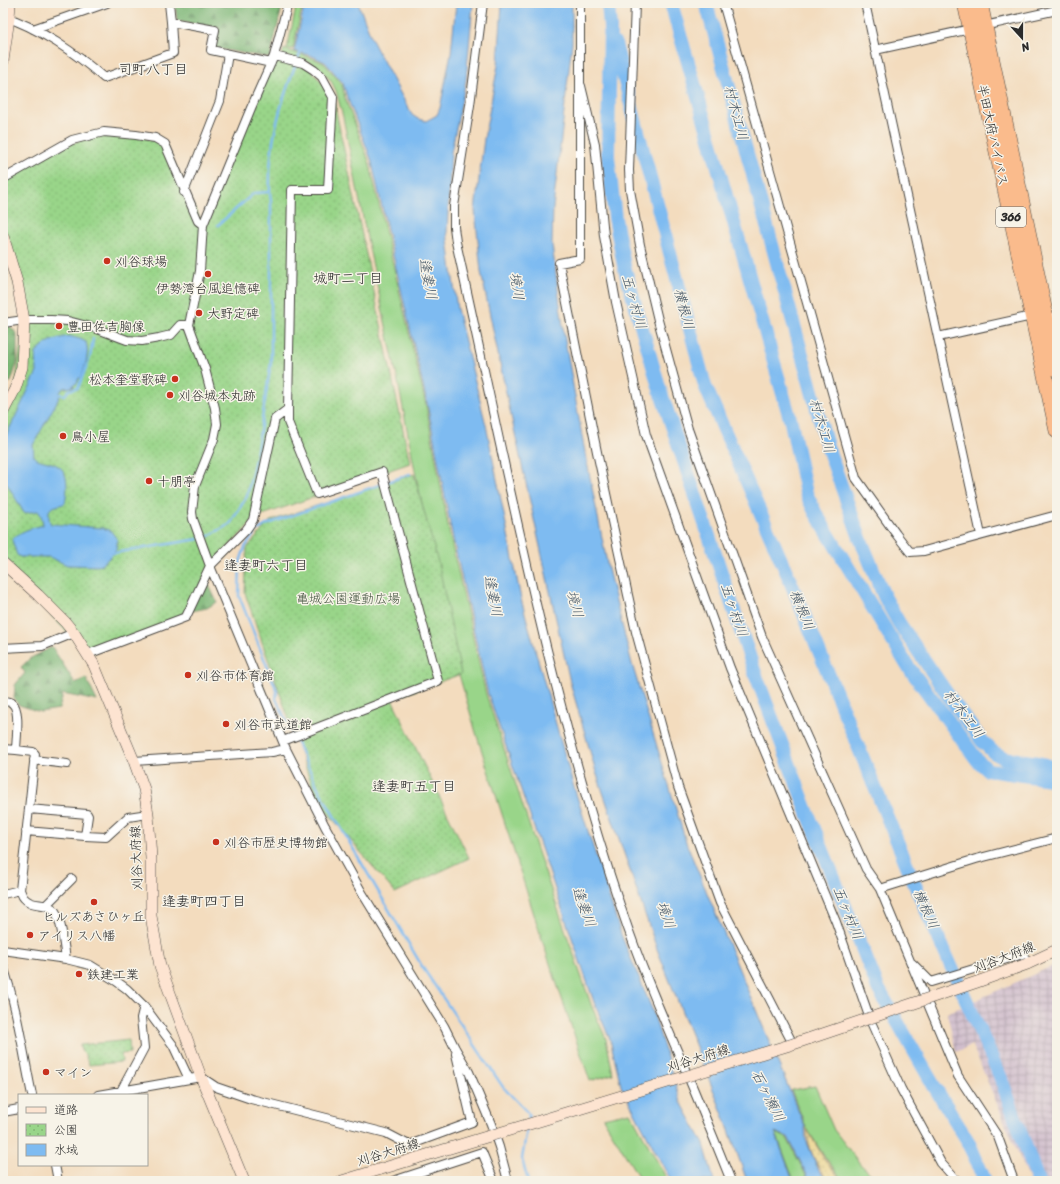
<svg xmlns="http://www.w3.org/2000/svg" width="1060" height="1184" viewBox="0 0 1060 1184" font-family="Sriracha,'Klee One',sans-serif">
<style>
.industrial{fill:url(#industrial-grid)}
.grass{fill:#99d589;stroke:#62805a}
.forest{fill:url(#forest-firs);stroke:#527050}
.sand{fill:url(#sand-dots);stroke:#8c8264}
.park{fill:url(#park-dots);stroke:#62805a}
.water{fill:#7ebbf1;stroke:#54738e}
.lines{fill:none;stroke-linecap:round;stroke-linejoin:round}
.stream{stroke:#7ebbf1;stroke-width:2.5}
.river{stroke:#7ebbf1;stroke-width:14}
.street-casing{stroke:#494641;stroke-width:10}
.secondary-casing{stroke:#494641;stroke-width:12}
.highway-casing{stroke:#494641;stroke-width:16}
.street{stroke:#fff;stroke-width:8}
.secondary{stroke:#fde4d1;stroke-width:11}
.highway{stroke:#fabb8c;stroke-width:15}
.secondary-bridge-casing{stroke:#494641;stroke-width:12;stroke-linecap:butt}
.secondary-bridge{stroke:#fde4d1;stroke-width:11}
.poi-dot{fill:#c8321e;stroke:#f7f3e8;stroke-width:1.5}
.labels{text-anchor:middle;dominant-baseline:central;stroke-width:3;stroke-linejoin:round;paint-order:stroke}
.shield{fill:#f7f3e8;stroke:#686764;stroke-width:1}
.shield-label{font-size:12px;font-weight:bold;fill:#2b2b2b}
.street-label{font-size:13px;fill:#2b2b2b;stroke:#f7f3e8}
.poi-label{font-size:13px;fill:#2b2b2b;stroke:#f7f3e8;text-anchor:start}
.park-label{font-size:13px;fill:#465642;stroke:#f7f3e8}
.neighbourhood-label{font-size:14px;fill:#2b2b2b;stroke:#f7f3e8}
.water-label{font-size:14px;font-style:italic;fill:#445666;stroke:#f7f3e8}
</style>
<defs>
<pattern id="industrial-grid" width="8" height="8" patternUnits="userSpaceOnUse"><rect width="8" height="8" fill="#d0bdcc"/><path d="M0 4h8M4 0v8" fill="none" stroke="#a99aa6"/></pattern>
<pattern id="forest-firs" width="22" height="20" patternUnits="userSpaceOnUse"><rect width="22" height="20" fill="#7ab675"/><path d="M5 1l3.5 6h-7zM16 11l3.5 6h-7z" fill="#649460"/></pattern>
<pattern id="sand-dots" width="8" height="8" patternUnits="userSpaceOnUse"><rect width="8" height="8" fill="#eeda9e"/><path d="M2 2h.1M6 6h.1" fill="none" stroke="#cb8" stroke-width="1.8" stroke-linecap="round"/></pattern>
<pattern id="park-dots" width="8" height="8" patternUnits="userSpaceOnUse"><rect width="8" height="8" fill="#99d589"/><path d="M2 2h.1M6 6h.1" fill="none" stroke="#84b776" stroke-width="1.8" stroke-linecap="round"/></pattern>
</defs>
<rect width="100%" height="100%" fill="#f7f3e8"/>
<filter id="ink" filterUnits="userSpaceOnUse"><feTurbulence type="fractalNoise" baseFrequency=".025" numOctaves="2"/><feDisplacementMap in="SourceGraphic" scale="8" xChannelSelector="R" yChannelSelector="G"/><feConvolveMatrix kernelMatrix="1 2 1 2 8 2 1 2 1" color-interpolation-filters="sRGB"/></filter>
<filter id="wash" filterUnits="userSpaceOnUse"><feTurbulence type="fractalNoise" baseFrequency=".012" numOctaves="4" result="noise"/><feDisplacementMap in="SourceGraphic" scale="16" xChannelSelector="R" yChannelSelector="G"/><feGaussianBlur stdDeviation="0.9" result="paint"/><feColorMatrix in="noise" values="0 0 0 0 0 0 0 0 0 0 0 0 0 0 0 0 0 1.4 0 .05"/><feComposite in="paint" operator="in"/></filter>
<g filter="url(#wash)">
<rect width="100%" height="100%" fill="#f3dcbe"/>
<!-- industrial -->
<path class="industrial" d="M1057,964V1181H1030L972,1045L956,1052L947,1013Z"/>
<!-- grass -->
<path class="grass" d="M297,3H303L293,49H287Z
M284,49L312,58L324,63L342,84L345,98L369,161L426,405L450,536L486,694L539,855L592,1007L606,1039L613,1074L590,1081L546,952L477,736L455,661L437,571L416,476L397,377L368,243L343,117L336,91L331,81L321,70L311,63L282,55Z
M815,1086L834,1130L861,1165L874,1177L871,1181H844L824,1156L806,1127L791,1090Z
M630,1112L668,1181H641L603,1118Z
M776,1133L787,1138L809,1181H794Z"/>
<!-- forest -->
<path class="forest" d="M175,3H199L202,6L208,3H251L275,8L276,3H283L270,58L215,48L219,28L177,21Z
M9,325L17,334V363L11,382H3V326Z
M198,562L217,602L207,608L192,611Z
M52,647L75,683L86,678L97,701L63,694L59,709L40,712L19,705L14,699L15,685L25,673L21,667L29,659Z"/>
<!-- sand -->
<path class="sand" d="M807,1129L823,1157L842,1181H829C817,1167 807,1148 807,1129Z"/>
<!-- park -->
<path class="park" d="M274,56L309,67L333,97L410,463L257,517L210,566L186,617L88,654L3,565V412L15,389L24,320L3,236V179L53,150L104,132L136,135L165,144L203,224Z
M414,474L439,566L461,674L392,699L469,858L395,893L317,800L245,593L247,548L270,521Z
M129,1040L130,1053L121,1054L122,1062L89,1065L85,1055L81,1051L80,1045Z"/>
<!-- water -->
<path class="water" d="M305,3H358L374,44L412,115L418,119L426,121L437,115L440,108L451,53L456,3H473L466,80L451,153L447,232L457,309L486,425L521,599L572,781L622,937L652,1009L681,1102L704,1144L714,1181H671L621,1086L610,1039L595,1005L488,694L453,539L427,403L371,159L347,97L343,83L325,62L312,56L294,51Z
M502,3H572V43L553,208L552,245L564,334L584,447L609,573L632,664L687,845L805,1127L806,1140L819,1171L828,1181H810L788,1137L775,1132L793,1181H747L726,1122L657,949L596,772L570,682L508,402L481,272L475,210L484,139L498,65Z
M69,336L80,339L86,342C90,354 85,366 81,378H79L77,383L73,385L74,387L63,388L59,394L60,396L33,445L34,457C41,462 51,461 58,466C70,473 67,492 65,503C59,507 47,505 49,515C49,519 49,521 51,524L102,528L110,530L117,539V547L114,553L109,558L101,565L98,566L67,565L49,557H20L17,555L12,540C19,531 32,528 43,525C43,521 41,514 38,511L24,513L3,477V442L37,372L36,353C45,341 55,339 69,336Z"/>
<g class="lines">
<!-- stream -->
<path class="stream" d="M218,225L254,193L269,192
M59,394L65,395L69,390L78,388L90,357L93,339
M410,474L268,524L256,531L245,547L240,562L239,596L277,691L276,699L320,792L423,968L503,1087L529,1114L528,1122
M205,538L230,524L247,496L257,450L271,363V201C269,191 270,181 270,170C272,128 285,90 301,51
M114,553L199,539
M527,1129L522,1159L528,1181"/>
<!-- river -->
<path class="river" d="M608,3L610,28L608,156L615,218L624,266L659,387L755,673L809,816L878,988L934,1086L969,1143L985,1181
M671,3L791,422L806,493L815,512L907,665L978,761L988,770L1050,779L1057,782
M706,3L827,446L860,538L884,596L899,623L950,698L982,741L993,752L1004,758L1038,763L1057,768
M615,44L705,386L789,578L915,885L1000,1076L1038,1181"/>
</g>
</g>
<g filter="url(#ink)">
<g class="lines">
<defs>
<path id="street" d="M169,3L171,22L215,30L211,50L271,63
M288,3L274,56L251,108L203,225L200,271L189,325L205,369L215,408L217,424L214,439L195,486L192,512L193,519L210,566L286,749L325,826L361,891L444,1026L455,1048L469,1072L491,1124L499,1147L508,1181
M483,3L470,105L454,206V227L456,242C506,466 548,693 622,911C639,962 661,1013 682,1062C699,1102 715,1141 731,1181
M580,3V259L559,263L597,452L636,632L671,761L678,787L720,903L793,1044
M635,3L629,170L630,190L640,245L658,320L688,429L762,637L866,869L880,889L958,1076L998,1137L1014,1181
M723,3L856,478L896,534L910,552L924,551L1057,515
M865,3L981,535
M3,16C39,28 76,53 104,78L173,53L171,22
M33,29L107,3
M875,50L1057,10
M581,86L595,144L604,236L616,302L646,435L730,668L836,922L871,1022L901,1089L941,1163L957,1181
M3,179L72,140L104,132L136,135L155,138L165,144L198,221L203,225
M184,192L220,101L228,54
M1056,316H1057
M3,323L24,320H51L68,321L95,328L127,340L142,341L159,338L171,335L180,325H189
M938,337L1032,316
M3,648L42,646L74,633
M88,654L186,617L210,566L246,530L253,520L275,419L288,409L292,190H328L333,97L322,77L314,70L303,63L274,56
M3,701C6,702 10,701 12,703C21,709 16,741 16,750L3,749
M283,741L438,681L382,472L317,494L288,422V409
M16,750L33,752L35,754L20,890C21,892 22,896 24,898C32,908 47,901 55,911C62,921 64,947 66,959
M34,760L67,764
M134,761L272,752L286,749
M26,831L85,836L88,816L87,814L29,809
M85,836L106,837L128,817L148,814
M880,889L976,859L1057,838
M3,894L20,890
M46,905L72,879
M3,950L66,959L90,965L116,981L127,989L144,1006L173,1045L189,1079
M913,964L931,982L1023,954L1027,964
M3,966C17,1007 23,1052 32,1095
M121,1091L144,1048L141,1018L144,1006
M98,1095L201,1077L216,1087L251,1099L386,1133L409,1145L472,1122L456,1054
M3,1112L19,1109
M55,1165L58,1181
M393,1181L482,1152L494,1181"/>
<path id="secondary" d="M3,61L9,18L10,3
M3,236L17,282L24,320L22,367L15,389L3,412
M3,563L38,595L65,622L74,633L94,665L134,761L144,789L148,814L151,858V916L160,966L201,1077L244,1181
M1027,964L1057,950
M342,1181L417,1158"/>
<path id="highway" d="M965,3L1057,431
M980,3L1057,369"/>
</defs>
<!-- street casing -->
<use href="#street" class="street-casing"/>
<!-- secondary casing -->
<use href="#secondary" class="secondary-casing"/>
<!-- highway casing -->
<use href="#highway" class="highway-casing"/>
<!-- street -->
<use href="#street" class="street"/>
<!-- secondary -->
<use href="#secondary" class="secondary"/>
<!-- highway -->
<use href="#highway" class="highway"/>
<defs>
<path id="secondary-bridge" d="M417,1158L793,1044L977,982L1027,964"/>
</defs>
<!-- secondary-bridge casing -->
<use href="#secondary-bridge" class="secondary-bridge-casing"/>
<!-- secondary-bridge -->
<use href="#secondary-bridge" class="secondary-bridge"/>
</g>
</g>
<!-- markers -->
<g class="poi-dot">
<circle cx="107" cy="261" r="4"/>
<circle cx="208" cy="274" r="4"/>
<circle cx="199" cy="313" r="4"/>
<circle cx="59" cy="326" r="4"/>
<circle cx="175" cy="379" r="4"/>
<circle cx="170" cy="395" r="4"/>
<circle cx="63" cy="436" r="4"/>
<circle cx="149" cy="481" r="4"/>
<circle cx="188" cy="675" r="4"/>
<circle cx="226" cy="724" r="4"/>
<circle cx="216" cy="842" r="4"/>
<circle cx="94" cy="902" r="4"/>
<circle cx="30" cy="935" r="4"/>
<circle cx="79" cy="974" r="4"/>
<circle cx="46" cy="1072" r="4"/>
</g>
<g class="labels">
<!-- shield labels -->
<rect class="shield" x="996" y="207" width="30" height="20" rx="3"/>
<g class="shield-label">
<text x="1011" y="217">366</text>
</g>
<!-- street labels -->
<g class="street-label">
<text transform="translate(993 135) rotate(78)">半田大府パイパス</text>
<text transform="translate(136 858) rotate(-92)">刈谷大府線</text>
<text transform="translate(1004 957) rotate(-21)">刈谷大府線</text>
<text transform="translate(698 1058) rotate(-17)">刈谷大府線</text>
<text transform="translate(388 1152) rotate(-17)">刈谷大府線</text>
</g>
<!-- poi labels -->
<g class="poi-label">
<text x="115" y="261">刈谷球場</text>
<text x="208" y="288" text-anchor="middle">伊勢湾台風追憶碑</text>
<text x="207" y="313">大野定碑</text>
<text x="67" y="326">豊田佐吉胸像</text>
<text x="167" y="379" text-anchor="end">松本奎堂歌碑</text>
<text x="178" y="395">刈谷城本丸跡</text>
<text x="71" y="436">鳥小屋</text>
<text x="157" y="481">十朋亭</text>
<text x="196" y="675">刈谷市体育館</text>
<text x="234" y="724">刈谷市武道館</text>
<text x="224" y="842">刈谷市歴史博物館</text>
<text x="94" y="916" text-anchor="middle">ヒルズあさひヶ丘</text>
<text x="38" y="935">アイリス八幡</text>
<text x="87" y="974">鉄建工業</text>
<text x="54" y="1072">マイン</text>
</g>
<!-- park labels -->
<g class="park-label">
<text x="348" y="598">亀城公園運動広場</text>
</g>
<!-- neighbourhood labels -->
<g class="neighbourhood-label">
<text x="153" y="69">司町八丁目</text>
<text x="348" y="278">城町二丁目</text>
<text x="266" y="565">逢妻町六丁目</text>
<text x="414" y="786">逢妻町五丁目</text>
<text x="204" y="901">逢妻町四丁目</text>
</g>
<!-- water labels -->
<g class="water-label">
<text transform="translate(736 113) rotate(75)">村木江川</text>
<text transform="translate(428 279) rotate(79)">逢妻川</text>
<text transform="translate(517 286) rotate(82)">境川</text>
<text transform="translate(634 302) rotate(74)">五ヶ村川</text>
<text transform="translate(684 309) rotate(75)">横根川</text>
<text transform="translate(822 426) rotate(74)">村木江川</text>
<text transform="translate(493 596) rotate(79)">逢妻川</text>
<text transform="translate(575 604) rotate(76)">境川</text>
<text transform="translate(734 610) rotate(71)">五ヶ村川</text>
<text transform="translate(802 610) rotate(68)">横根川</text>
<text transform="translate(964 714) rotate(53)">村木江川</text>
<text transform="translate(584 907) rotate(70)">逢妻川</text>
<text transform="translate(926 909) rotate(66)">横根川</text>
<text transform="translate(848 913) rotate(68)">五ヶ村川</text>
<text transform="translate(666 915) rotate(71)">境川</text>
<text transform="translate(768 1096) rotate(63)">石ヶ瀬川</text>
</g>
</g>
<!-- margin -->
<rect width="1060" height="1184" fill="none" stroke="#f7f3e8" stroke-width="16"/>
<!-- legend -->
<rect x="18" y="1094" width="130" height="72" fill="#f7f3e8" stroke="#a5a39c"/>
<rect x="26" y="1107" width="20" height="6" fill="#fde4d1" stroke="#a5a39c"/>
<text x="54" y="1114" font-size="12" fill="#2b2b2b">道路</text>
<rect x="26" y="1124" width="20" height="12" fill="url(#park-dots)" stroke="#a5a39c"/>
<text x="54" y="1134" font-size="12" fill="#2b2b2b">公園</text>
<rect x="26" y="1144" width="20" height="12" fill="#7ebbf1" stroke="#a5a39c"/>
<text x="54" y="1154" font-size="12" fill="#2b2b2b">水域</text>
<!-- north arrow -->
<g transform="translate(1022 38) rotate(159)" stroke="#f7f3e8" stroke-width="3" paint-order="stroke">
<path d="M0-3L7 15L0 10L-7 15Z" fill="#2b2b2b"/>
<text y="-6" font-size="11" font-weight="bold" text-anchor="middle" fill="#2b2b2b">N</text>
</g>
</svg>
